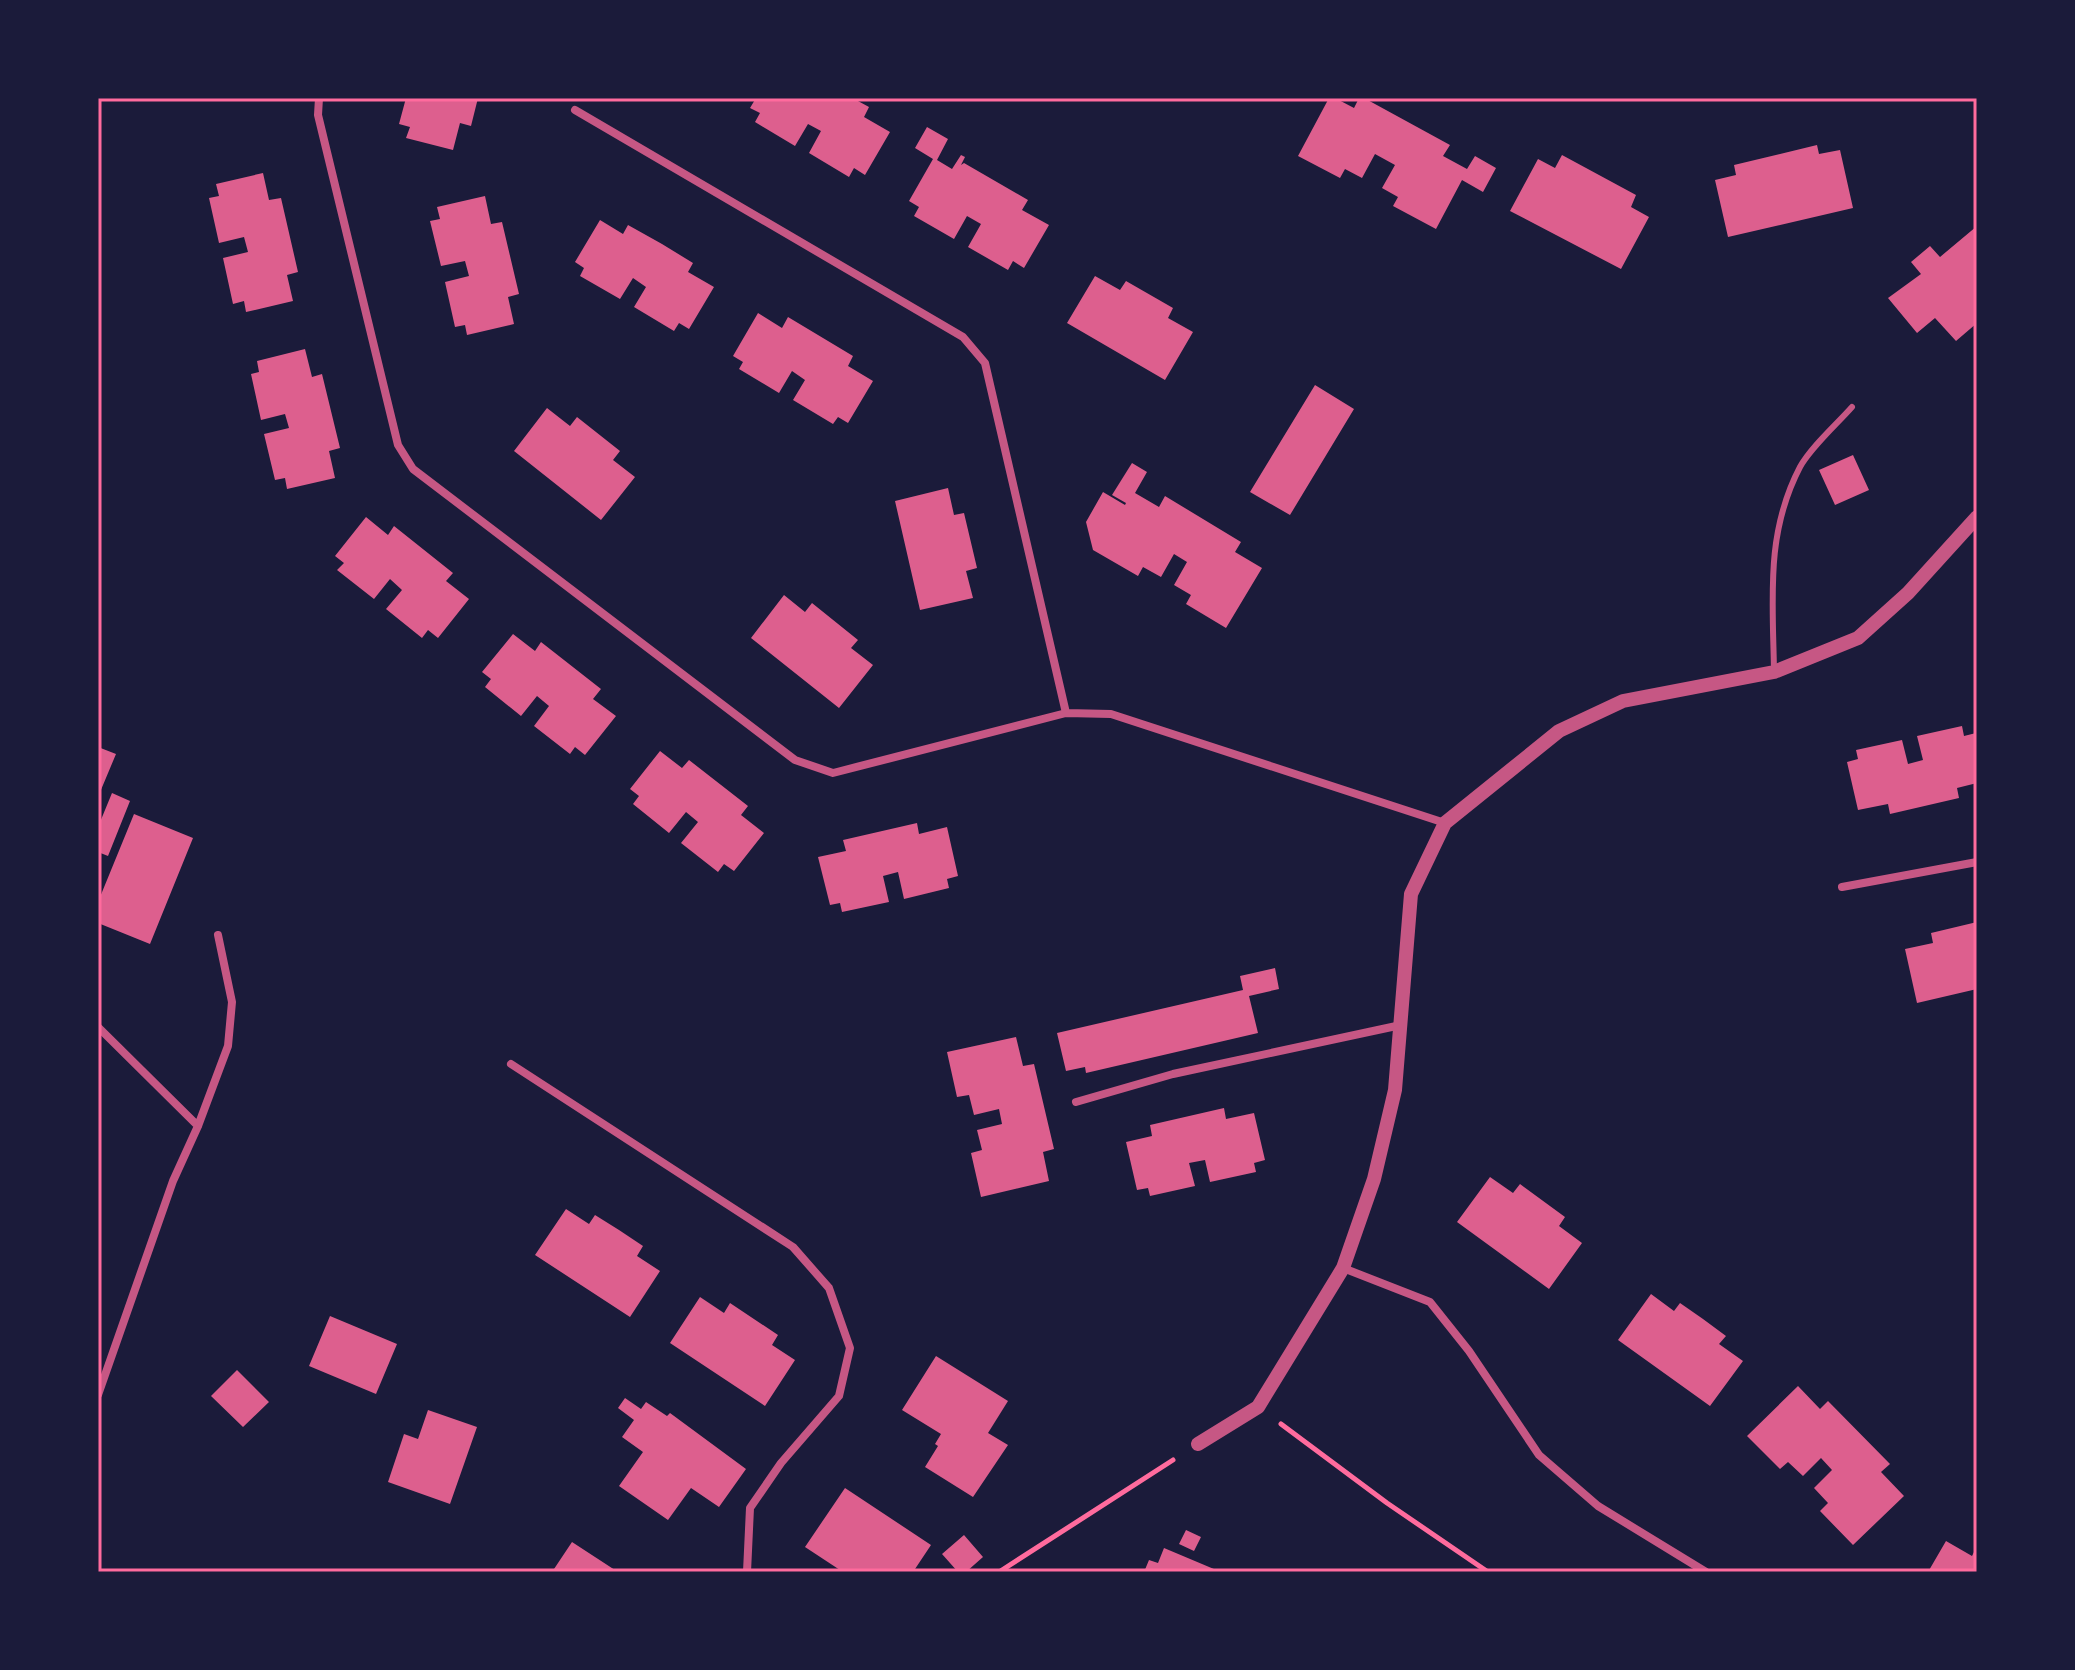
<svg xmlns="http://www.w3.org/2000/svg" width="2075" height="1670" viewBox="0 0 2075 1670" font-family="Signika,sans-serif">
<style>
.building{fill:#dd5f8e}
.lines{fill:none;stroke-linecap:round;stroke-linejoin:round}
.path{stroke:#ff6b9d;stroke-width:5}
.service{stroke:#c65784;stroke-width:6}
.minor{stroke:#c65784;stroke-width:8}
.tertiary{stroke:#c65784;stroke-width:14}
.neatline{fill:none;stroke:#ff6b9d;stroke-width:3}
</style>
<rect width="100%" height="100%" fill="#1b1b3a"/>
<!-- building -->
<path class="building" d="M406,98H478L471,126L460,123L453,150L406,138L410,127L399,124Z
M756,98H860L858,101L869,107L864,117L890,132L865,175L854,168L849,177L809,153L821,131L808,124L795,146L755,122L760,113L750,108Z
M1329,98H1335L1354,108L1359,98H1364L1450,145L1443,156L1467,169L1475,156L1496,168L1483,192L1462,180L1436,229L1393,206L1398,197L1382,188L1395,165L1375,154L1362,178L1345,169L1340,178L1298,156Z
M927,127L948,139L937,160L952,169L961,155L965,157L961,165L964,163L1028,200L1022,210L1049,225L1024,268L1013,261L1008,270L968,247L981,224L967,216L954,239L914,216L919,207L909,201L933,159L915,148Z
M1817,145L1819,154L1840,150L1853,208L1728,237L1715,180L1736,175L1734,165Z
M1562,155L1636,195L1631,207L1649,217L1621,269L1510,211L1538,159L1555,168Z
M263,173L269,200L281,198L298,272L287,275L293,301L246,312L244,301L233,304L223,258L248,252L244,237L219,243L209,198L219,196L216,184Z
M485,196L491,224L502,222L519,294L508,297L514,324L467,335L465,325L455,327L445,282L469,276L465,261L441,266L430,221L440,219L437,207Z
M600,220L623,234L628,225L662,244L693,263L688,272L714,287L689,329L679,323L674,331L634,307L646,287L633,278L620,299L580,276L584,268L575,262Z
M1977,226V323L1956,341L1935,318L1917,333L1888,298L1921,274L1911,262L1930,246L1940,257Z
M1095,276L1120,290L1126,281L1173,308L1168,318L1193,332L1165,380L1067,323Z
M758,313L782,328L788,317L853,356L848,366L873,381L848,423L838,417L833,424L793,400L805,380L792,371L779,393L739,369L743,362L733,356Z
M305,349L312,377L322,374L340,448L329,451L335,478L287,489L285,478L275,480L264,434L289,428L285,414L261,420L251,374L259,372L257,361Z
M1315,385L1354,409L1290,515L1250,492Z
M547,408L570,426L577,417L620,451L613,460L635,477L601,520L514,451Z
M1853,455L1869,490L1835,505L1819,470Z
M1132,463L1147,472L1135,493L1159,507L1165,496L1241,542L1235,552L1262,568L1226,628L1186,604L1191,595L1174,585L1187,562L1174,554L1161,577L1143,567L1138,576L1093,550L1086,522L1103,492L1125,505L1126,503L1112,495Z
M948,488L954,515L964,513L977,568L966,571L973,598L920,610L895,501Z
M366,517L388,535L394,526L453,573L446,581L469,599L438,638L428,630L422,638L386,609L402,590L390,579L374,599L337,570L344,563L335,556Z
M784,595L805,612L812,603L858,640L851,648L873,665L839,708L751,638Z
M513,634L535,651L541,642L601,689L593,699L616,716L585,755L575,747L570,754L534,726L549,706L537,696L521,716L485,687L491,679L482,672Z
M1962,726L1964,736L1976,733L1977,783L1957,788L1959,798L1890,814L1888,804L1858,810L1847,762L1858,759L1856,750L1902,740L1908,764L1923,760L1917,736Z
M98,747L116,754L98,797Z
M660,751L682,768L689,760L748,806L741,815L764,833L734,871L724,864L718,872L681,843L698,822L686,812L669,833L633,804L639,796L630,789Z
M112,793L130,801L108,856L98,852V827Z
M134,814L193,838L150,944L98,923V902Z
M917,823L919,834L947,827L958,876L947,879L949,888L904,899L898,872L883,876L889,902L842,912L840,903L830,905L818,857L846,851L843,840Z
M1977,922V989L1917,1003L1905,949L1933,943L1931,933Z
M1275,968L1279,989L1249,996L1258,1033L1086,1073L1085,1067L1066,1071L1057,1033L1243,990L1240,976Z
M1016,1037L1023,1066L1034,1064L1054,1149L1043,1152L1049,1181L981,1197L971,1153L982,1150L977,1130L1002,1124L999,1109L974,1115L969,1095L957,1097L947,1052Z
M1224,1108L1226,1119L1254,1113L1265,1160L1254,1163L1256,1172L1210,1182L1205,1160L1189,1163L1195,1186L1150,1196L1148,1188L1137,1190L1126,1142L1152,1136L1150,1125Z
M1490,1177L1513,1193L1520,1184L1565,1217L1559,1226L1582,1243L1549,1289L1457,1222Z
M566,1209L589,1224L595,1215L619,1230L643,1246L637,1256L660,1271L630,1317L535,1255Z
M1651,1294L1674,1311L1680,1303L1703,1319L1726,1336L1719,1344L1743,1361L1710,1406L1618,1340Z
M700,1297L724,1313L730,1303L778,1335L772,1345L795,1360L765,1406L670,1343Z
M330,1316L397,1344L376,1394L309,1366Z
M936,1356L1008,1401L988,1433L1008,1445L973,1497L925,1467L938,1446L935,1444L941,1434L902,1410Z
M237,1370L269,1402L243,1427L211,1396Z
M1798,1386L1820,1409L1828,1401L1890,1464L1881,1472L1904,1496L1853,1545L1820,1511L1828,1503L1814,1488L1832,1470L1821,1458L1803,1476L1788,1462L1780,1469L1747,1436Z
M625,1398L641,1409L646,1402L667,1416L670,1413L746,1469L719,1507L691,1488L668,1520L619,1486L643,1452L622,1437L634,1420L618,1408Z
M428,1410L477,1427L450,1504L388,1482L404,1434L418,1439Z
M845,1488L931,1545L913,1572H843L805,1547Z
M1186,1530L1201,1537L1194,1551L1179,1544Z
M964,1535L983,1557L966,1572H958L942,1554Z
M1946,1541L1972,1556L1977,1546V1572H1928Z
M572,1542L618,1572H552Z
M1164,1548L1221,1572H1144L1149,1560L1158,1563Z"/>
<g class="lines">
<!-- path -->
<path class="path" d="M1281,1424L1387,1503L1488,1572
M999,1572L1173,1460"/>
<!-- service -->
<path class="service" d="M1774,672C1773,600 1765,534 1800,467C1811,447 1837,424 1852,407"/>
<!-- minor -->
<path class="minor" d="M319,98L318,115L398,445L413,469L795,760L833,773L1066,713
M575,110L963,337L985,363L1066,713L1111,714L1445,823
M1842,887L1977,862
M98,1027L198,1126
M511,1064L793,1247L829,1288L850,1348L839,1396L781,1463L750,1508L747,1572
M1076,1102L1173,1074L1401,1025
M1343,1268L1430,1302L1469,1351L1539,1455L1598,1506L1706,1572
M98,1395L173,1181L198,1126L228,1046L232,1002L218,935"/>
<!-- tertiary -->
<path class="tertiary" d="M1198,1444L1258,1407L1343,1268L1374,1179L1395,1090L1411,894L1445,823L1559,731L1623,701L1774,672L1858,638L1908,593L1977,517"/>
</g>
<!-- border -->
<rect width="2075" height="1670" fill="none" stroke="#1b1b3a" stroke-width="200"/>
<rect x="100" y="100" width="1875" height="1470" class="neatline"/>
</svg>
